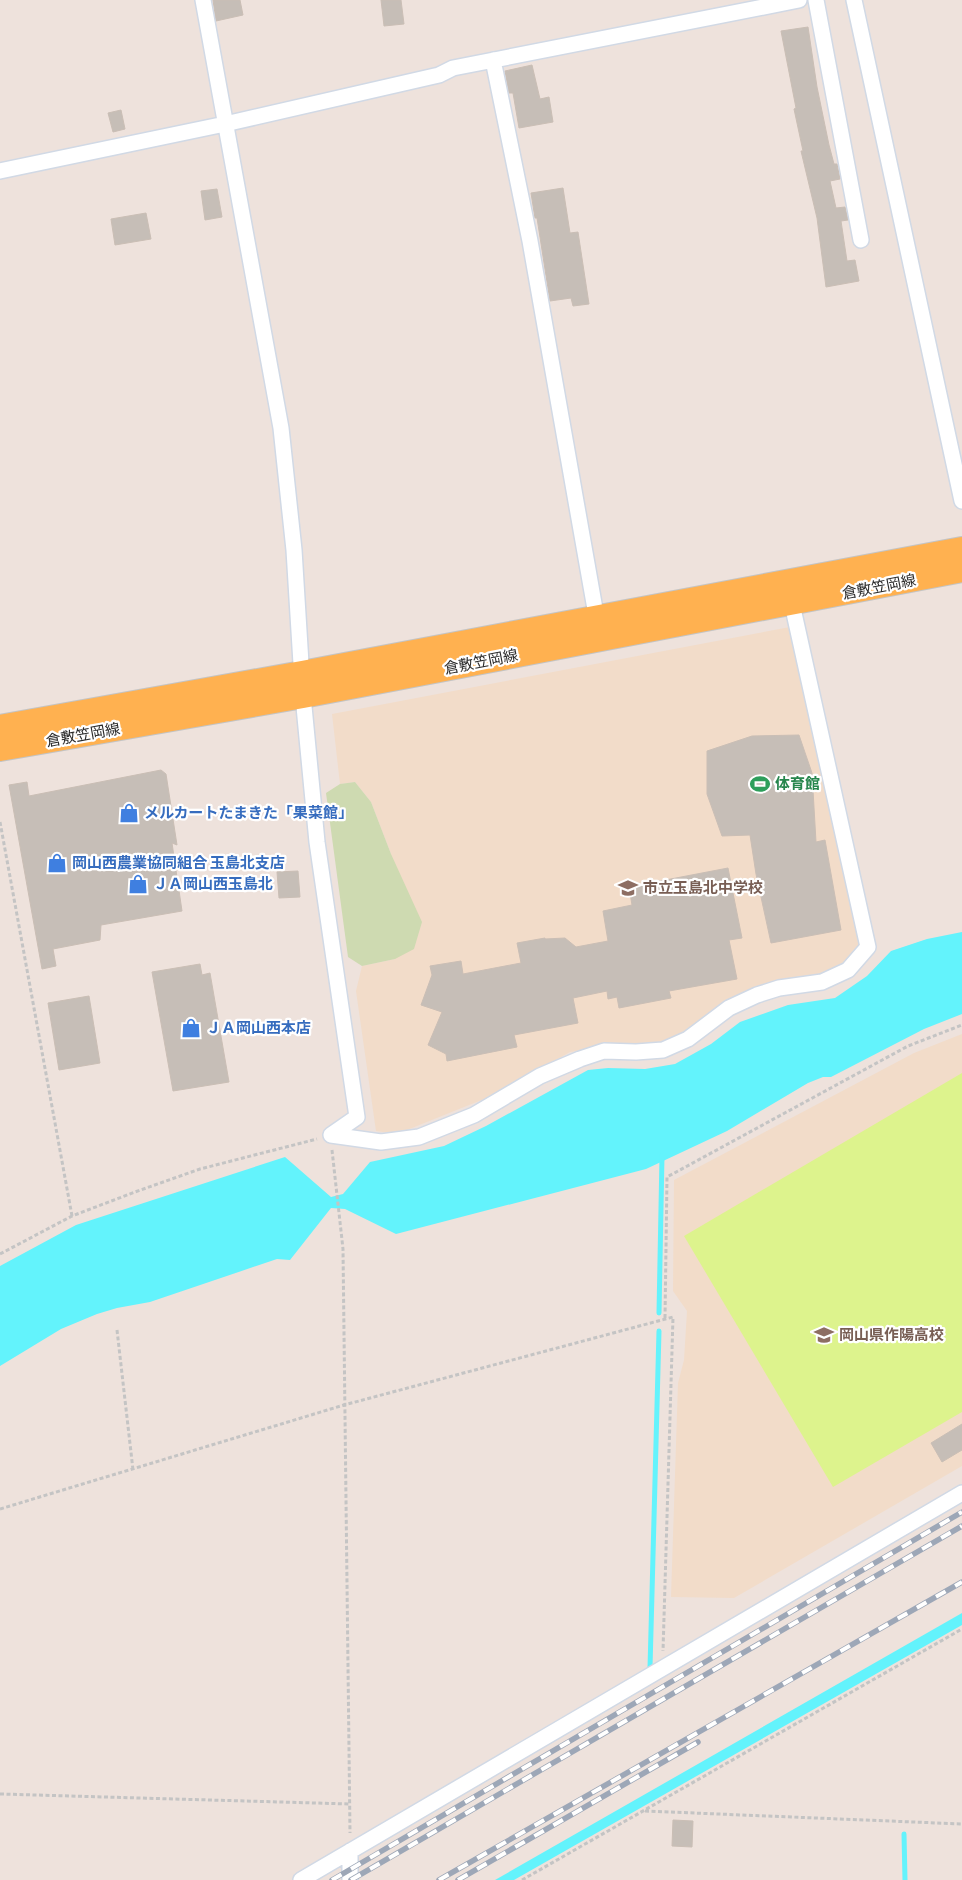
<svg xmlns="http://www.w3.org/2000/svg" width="962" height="1880" viewBox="0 0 962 1880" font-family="'Fira Sans Condensed','Noto Sans JP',sans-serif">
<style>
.education{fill:#f2dcc9}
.cemetery{fill:#cedab1}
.pitch{fill:#ddf38d}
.water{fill:#63f3fc}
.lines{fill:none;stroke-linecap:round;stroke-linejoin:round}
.stream{stroke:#63f3fc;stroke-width:5}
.building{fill:#c6beb7;stroke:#cabeb5}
.minor-casing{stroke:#d1d9e5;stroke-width:18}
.primary-casing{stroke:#c4c4c4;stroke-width:26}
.path{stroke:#c4c4c4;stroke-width:3;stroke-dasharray:4 2.5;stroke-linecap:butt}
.minor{stroke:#fff;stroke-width:15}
.primary{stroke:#ffb150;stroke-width:24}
.rail-casing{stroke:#9da7b7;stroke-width:5.5}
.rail{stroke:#fff;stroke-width:4;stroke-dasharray:11;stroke-linecap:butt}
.labels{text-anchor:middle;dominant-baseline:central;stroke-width:4.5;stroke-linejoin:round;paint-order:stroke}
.street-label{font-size:15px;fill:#2b2b2b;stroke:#fff}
.leisure-label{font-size:15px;font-weight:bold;fill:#27864d;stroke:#fff;text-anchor:start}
.shop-label{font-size:15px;font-weight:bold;fill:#366cbe;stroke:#fff;text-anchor:start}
.education-label{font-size:15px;font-weight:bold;fill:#785e54;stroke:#fff;text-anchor:start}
</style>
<rect width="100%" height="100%" fill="#eee2dc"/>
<!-- education -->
<path class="education" d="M790,627L861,941L847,963L813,977L771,983L717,1007L674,1039L655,1045H612L570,1052L494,1095L397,1134L376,1131L356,991L362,966L395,959L391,854L371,802L355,782L340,784L332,714Z
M962,1034V1466L734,1598L671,1597L678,1383L684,1360L687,1311L673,1291L674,1180L914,1053Z"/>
<!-- cemetery -->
<path class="cemetery" d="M355,782L371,802L391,854L422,922L414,949L395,959L362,966L348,957L326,793L340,784Z"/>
<!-- pitch -->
<path class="pitch" d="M962,1073V1412L833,1487L684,1236Z"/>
<!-- water -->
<path class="water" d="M962,932V1014L924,1029L831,1077H823L808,1083L727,1131L646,1169L396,1234L345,1209L331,1208L290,1260L277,1259L150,1302L117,1308L97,1314L61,1329L0,1366V1266L76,1225L285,1157L331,1197L343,1194L370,1162L444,1146L486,1126L588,1070L608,1068L645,1069L675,1064L711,1044L740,1022L788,1005L835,998L867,976L891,951L927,939Z
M962,1613V1625L514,1880H495Z"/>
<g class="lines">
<!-- stream -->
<path class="stream" d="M659,1313L662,1156
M650,1668L659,1331
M904,1834L905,1880"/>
</g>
<!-- building -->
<path class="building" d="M213,0H240L243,15L216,21Z
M381,0H401L404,24L384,26Z
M808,27L817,87L829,145L834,164H837L840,179L830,181L836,208L845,207L848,220L841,221L847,261L855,260L859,281L826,287L817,218L801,151H803L794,109L796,108L781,31Z
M532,65L540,99L549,97L553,122L519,128L513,93H509L505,71Z
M121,110L125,129L113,132L108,113Z
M563,188L570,233L578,232L589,304L573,306L571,298L550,301L537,218H535L531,193Z
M217,189L222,217L205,220L201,191Z
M146,213L151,239L115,245L111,219Z
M799,735L812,773L816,842L825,840L841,930L771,943L756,874L750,835L722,836L707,794V751L752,736Z
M161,770L166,774L177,845L172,843L182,911L101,925L100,940L53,949L56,966L42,969L9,785L27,782L29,796Z
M728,868L742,938L729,940L737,979L669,991L671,998L619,1008L617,997L608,999L607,991L573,998L578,1023L514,1035L517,1047L447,1061L446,1054L428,1045L442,1012L421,1005L432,975L430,966L461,961L463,974L521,963L517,943L545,938V939L565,938L576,947L608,941L603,911L632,905L629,887Z
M298,871L300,897L279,898L277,872Z
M200,964L202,975L210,973L229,1082L173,1091L152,972Z
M89,996L100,1063L59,1070L48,1003Z
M962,1424V1450L942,1462L931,1443Z
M673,1820L693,1821L692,1847L672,1846Z"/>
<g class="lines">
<defs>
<path id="minor" d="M203,0L281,428L294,550L303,696L317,842L357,1117L331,1135
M816,0L861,240
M854,0L962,501
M493,60L530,241L598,626
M0,171L225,124L439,75L453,68L799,0
M331,1135L381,1142L419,1137L474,1115L540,1076L580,1059L604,1051L636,1052L663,1050L688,1039L729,1008L757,995L779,988L822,982L848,970L868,947L792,604L793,595
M301,1880L962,1493
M350,1880V1851"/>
<path id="primary" d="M0,727L302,673L962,549
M0,749L303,696L962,570"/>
</defs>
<!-- minor casing -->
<use href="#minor" class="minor-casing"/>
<!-- primary casing -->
<use href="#primary" class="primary-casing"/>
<!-- path -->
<path class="path" d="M0,822L72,1216
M332,1150L343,1249L350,1833
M0,1254L72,1216L135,1192L200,1169L317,1139
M665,1318L667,1177L908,1046L962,1025
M117,1330L133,1470
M0,1509L344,1405L673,1317L663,1651
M0,1794L350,1804
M645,1811L962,1824
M522,1880L962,1629"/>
<!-- minor -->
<use href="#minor" class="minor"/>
<!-- primary -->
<use href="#primary" class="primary"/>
<defs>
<path id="rail" d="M332,1880L962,1512
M351,1880L962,1526
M439,1880L962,1582
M458,1880L698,1742"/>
</defs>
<!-- rail casing -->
<use href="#rail" class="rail-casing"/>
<!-- rail -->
<use href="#rail" class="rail"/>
</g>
<!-- icons -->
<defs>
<symbol id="stadium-bare" viewBox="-9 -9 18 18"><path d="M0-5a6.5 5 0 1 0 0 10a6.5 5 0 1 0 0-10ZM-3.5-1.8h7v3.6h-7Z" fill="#2e9e5b" stroke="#fff" stroke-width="2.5" paint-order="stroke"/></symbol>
<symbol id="shop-bare" viewBox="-9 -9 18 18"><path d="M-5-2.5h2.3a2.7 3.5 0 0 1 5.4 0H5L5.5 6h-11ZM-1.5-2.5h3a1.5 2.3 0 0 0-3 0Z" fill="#3f7fe0" stroke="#fff" stroke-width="2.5" paint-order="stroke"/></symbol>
<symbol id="school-bare" viewBox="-9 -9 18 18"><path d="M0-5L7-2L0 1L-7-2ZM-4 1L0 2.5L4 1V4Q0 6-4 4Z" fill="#8d6e63" stroke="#fff" stroke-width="2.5" paint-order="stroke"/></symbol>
</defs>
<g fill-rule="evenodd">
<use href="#stadium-bare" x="746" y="770" width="28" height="28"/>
<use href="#shop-bare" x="115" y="799" width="28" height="28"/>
<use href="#shop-bare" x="43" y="849" width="28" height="28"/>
<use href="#shop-bare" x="124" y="870" width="28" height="28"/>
<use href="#school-bare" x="614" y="874" width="28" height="28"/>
<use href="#shop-bare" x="177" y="1014" width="28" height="28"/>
<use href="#school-bare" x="810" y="1321" width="28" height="28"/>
</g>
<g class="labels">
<!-- street labels -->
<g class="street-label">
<text transform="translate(879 587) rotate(-11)">倉敷笠岡線</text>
<text transform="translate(481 662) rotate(-11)">倉敷笠岡線</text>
<text transform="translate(83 735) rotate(-10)">倉敷笠岡線</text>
</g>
<!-- leisure labels -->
<g class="leisure-label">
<text x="775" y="784">体育館</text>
</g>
<!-- shop labels -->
<g class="shop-label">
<text x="144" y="813">メルカートたまきた「果菜館」</text>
<text x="72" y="863">岡山西農業協同組合 玉島北支店</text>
<text x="153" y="884">ＪＡ岡山西玉島北</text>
<text x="206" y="1028">ＪＡ岡山西本店</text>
</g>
<!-- education labels -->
<g class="education-label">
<text x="643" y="888">市立玉島北中学校</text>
<text x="839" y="1335">岡山県作陽高校</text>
</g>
</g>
</svg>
